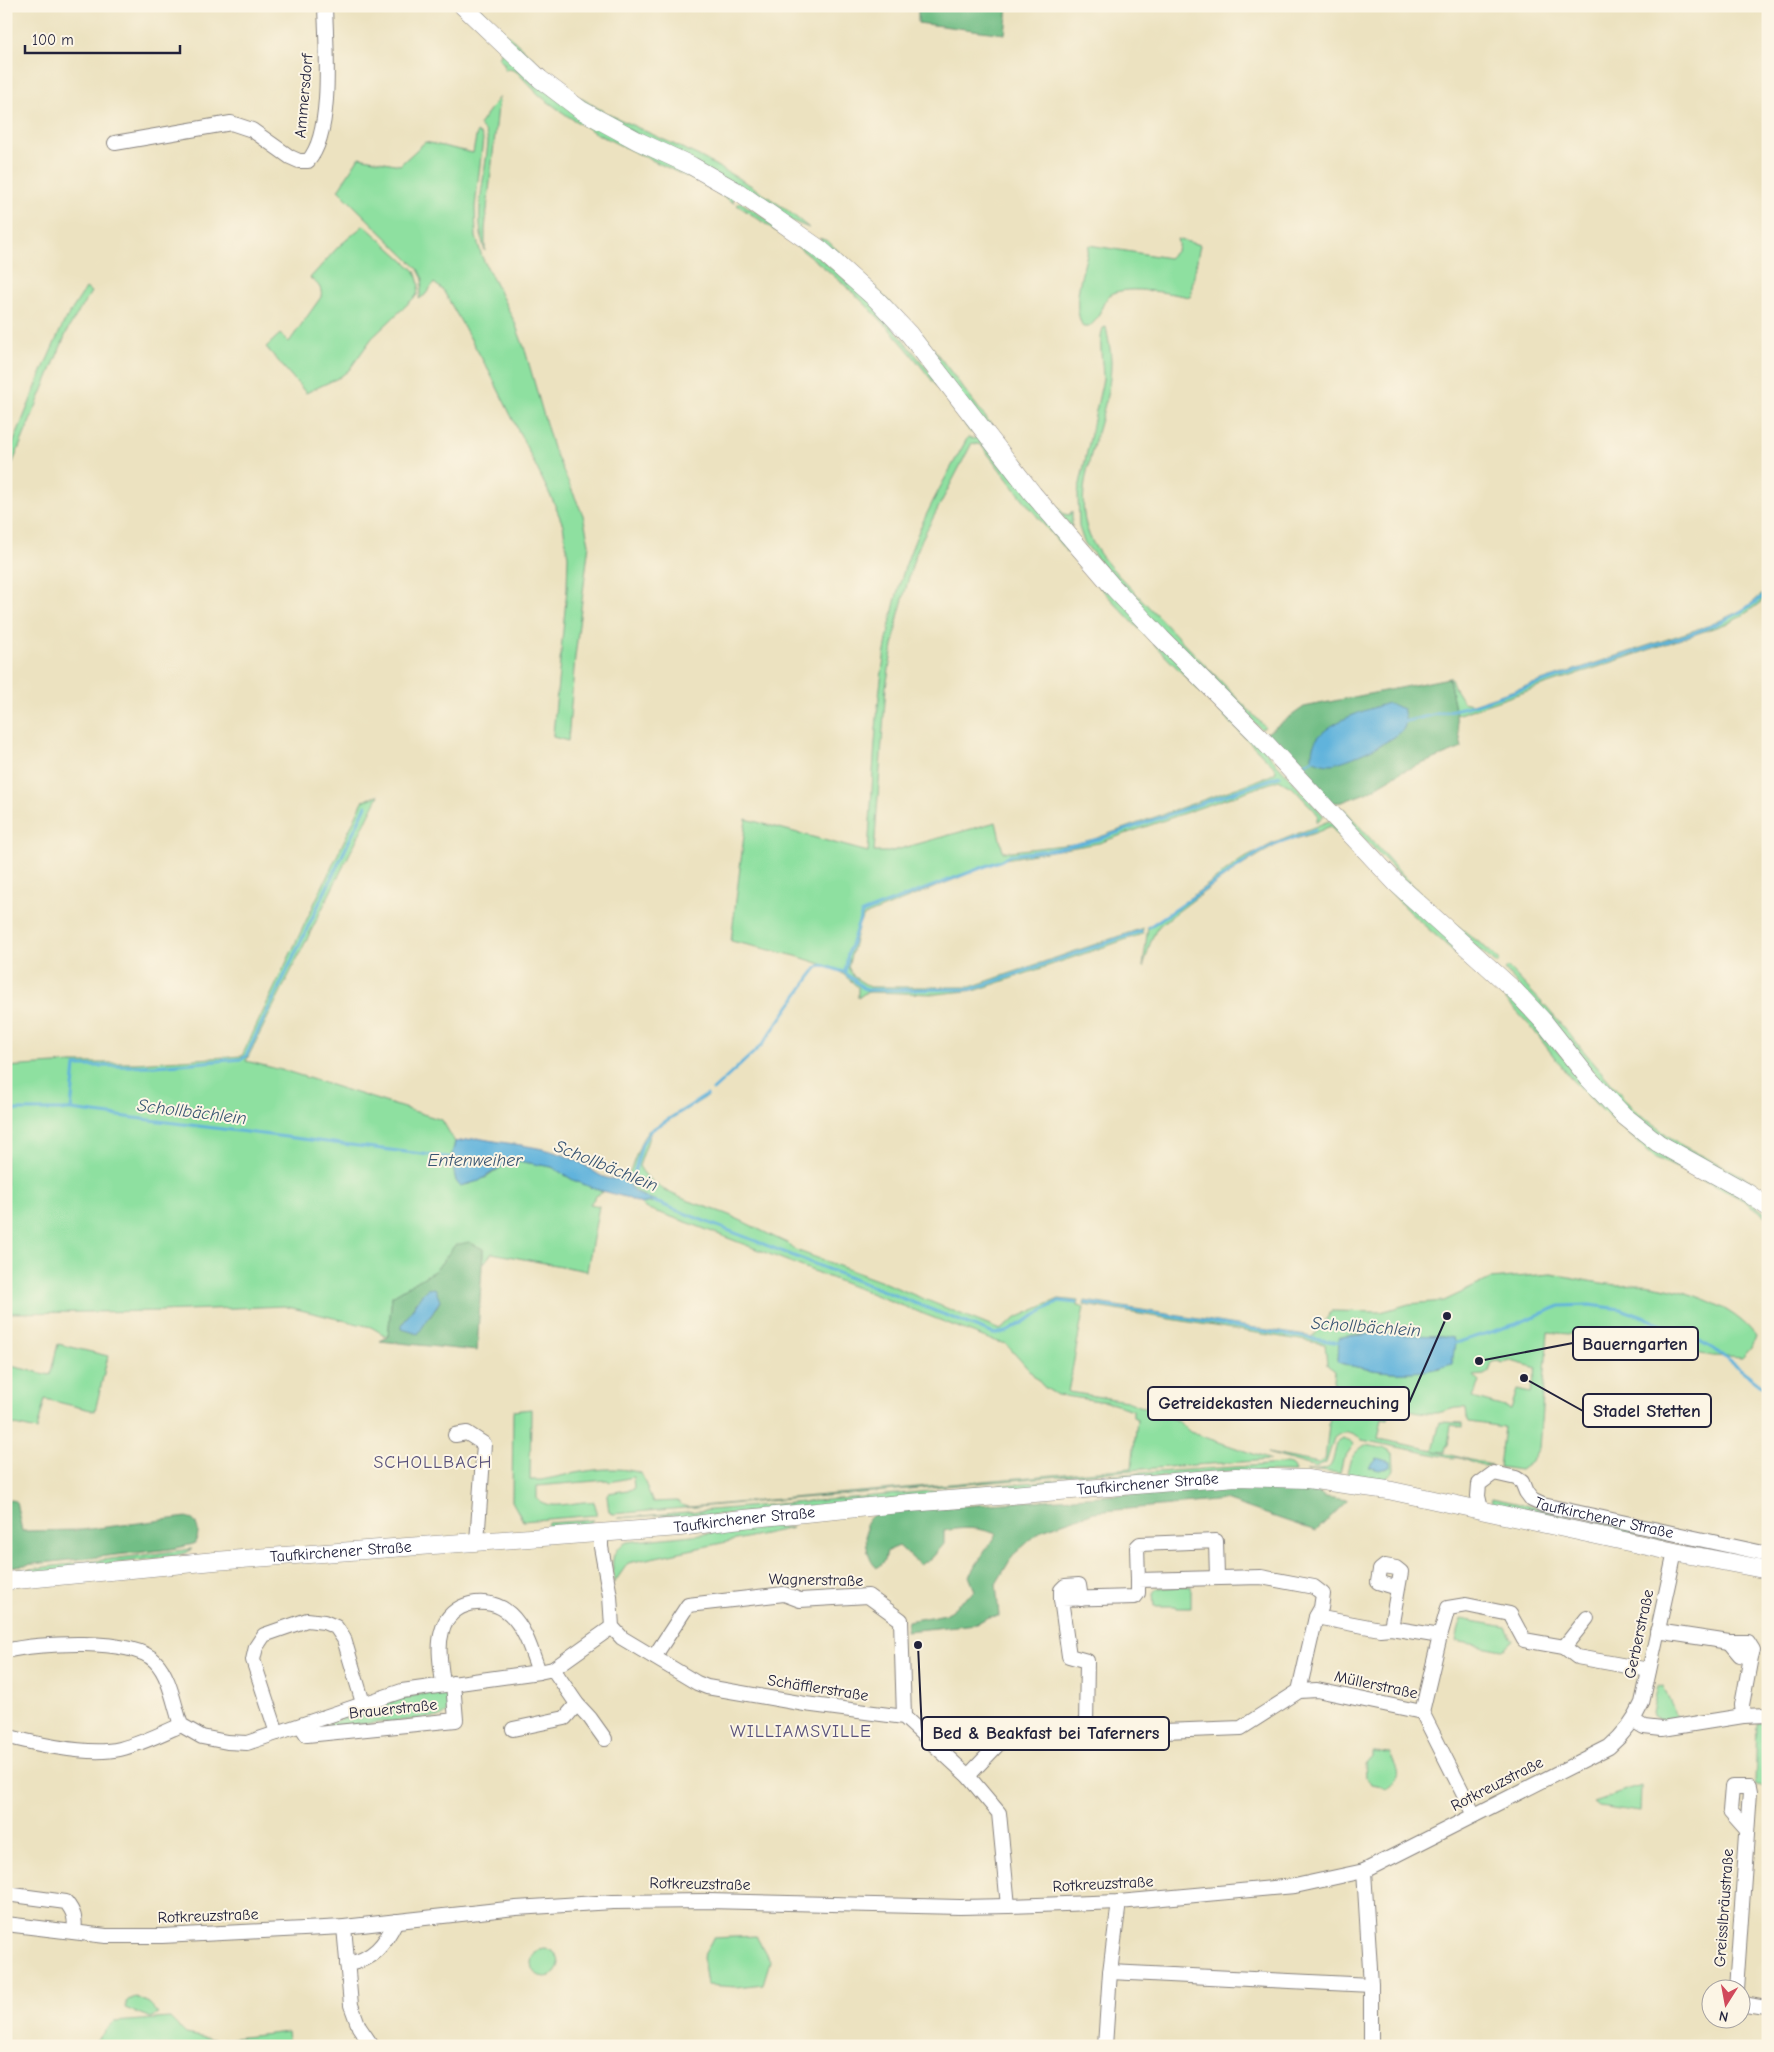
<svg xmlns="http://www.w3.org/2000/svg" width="1774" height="2052" viewBox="0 0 1774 2052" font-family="'Comic Neue',sans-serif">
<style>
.green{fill:#8ee0a0;stroke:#58816e;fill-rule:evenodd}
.forest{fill:#72be86;stroke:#4a7060;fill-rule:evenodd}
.water{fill:#60b3dc;stroke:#416a8c}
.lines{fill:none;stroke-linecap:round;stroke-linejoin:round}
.stream{stroke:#60b3dc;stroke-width:3}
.minor-casing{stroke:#87827e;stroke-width:16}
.major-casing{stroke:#87827e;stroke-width:19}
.minor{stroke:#fff;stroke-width:14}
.major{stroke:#fff;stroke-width:18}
.labels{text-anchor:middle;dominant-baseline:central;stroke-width:4;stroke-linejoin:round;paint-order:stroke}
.street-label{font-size:16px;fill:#22223b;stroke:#fcf5e5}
.water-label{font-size:18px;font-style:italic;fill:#385573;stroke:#fcf5e5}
.neighbourhood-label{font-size:18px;letter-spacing:1px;fill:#5a537c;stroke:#fcf5e5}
.leader{fill:none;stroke:#22223b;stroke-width:2}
.callout-dot{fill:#22223b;stroke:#fcf5e5;stroke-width:2}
.callout{fill:#fcf5e5;stroke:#22223b;stroke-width:2}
.callout-label{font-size:18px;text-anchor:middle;font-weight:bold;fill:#22223b}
</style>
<rect width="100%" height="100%" fill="#fcf5e5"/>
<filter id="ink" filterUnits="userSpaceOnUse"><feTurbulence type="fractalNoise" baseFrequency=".02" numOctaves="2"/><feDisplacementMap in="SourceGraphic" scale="10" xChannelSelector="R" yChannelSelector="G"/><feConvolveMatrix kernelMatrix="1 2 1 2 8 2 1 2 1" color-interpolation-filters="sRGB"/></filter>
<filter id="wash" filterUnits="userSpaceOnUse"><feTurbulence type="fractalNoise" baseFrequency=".0096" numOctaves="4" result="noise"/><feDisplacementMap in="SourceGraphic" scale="20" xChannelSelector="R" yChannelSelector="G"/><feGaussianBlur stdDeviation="1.12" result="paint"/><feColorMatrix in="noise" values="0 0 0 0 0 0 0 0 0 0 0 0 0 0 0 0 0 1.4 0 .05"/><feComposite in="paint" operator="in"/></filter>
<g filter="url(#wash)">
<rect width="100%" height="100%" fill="#ece2c0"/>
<!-- green -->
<path class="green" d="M470,6H477L541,66L574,94L606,113L699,156L750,185L787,210L809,228L785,218L570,96Z
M502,50L732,196L734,203L700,183L597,134L569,117L540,96L517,72L510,69L505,70L504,64L499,58Z
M499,97L485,229V251C473,215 485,179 488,142L486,133L479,125Z
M477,132L481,135L483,139L475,207L476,237L482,257L515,323L525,350L553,448L583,515L589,544L575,657L568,741L553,737V734L567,589L568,556L563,525L554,503L490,373L443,290L434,283L425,295L419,299L423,279L418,269L338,190L359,157L400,165L425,142L473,153Z
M740,202L797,239L874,304L973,425L971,433C941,392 911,350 875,314C834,272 787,237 737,205Z
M364,225L415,271L419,284L417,295L372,338L349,370L340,377L306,393L266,347L280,334L289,342L321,297C323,287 316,283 310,278L338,247Z
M819,238L828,241L922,334L1041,490L1064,514L1069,515L1072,511V527Z
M1177,239L1200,245L1190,297C1172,294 1118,282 1107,298C1099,309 1102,316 1089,327H1083C1070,303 1084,270 1089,245L1169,258C1175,253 1181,248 1177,239Z
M86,288L91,292L68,329L6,479V461L43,369L64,322Z
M1106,327C1108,338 1111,350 1111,361C1112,414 1071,478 1087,529C1093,548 1106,562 1119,576L1265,727L1261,729L1131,600L1084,542L1079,527L1078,493L1103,379C1103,364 1098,341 1103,328Z
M980,434L1323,815V817L1316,822L1318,815L1315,811L1294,789L1279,780L1099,843L1005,859L864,916L859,924L848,967L854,977L870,987H970L1143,928L1142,934L977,990L936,994L870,992L865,993L858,998V987L837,969L796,956L731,941L746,819L868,852C875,758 875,660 904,570C919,523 944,480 968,437L974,439ZM972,443L981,445C1010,483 1039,520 1070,555C1136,628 1207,698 1276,769L1275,773L1267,777L1094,839L1073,844L1003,852L996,822L889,852H874L886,687L898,617L914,559L922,539Z
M1768,590V596C1756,606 1745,615 1731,622L1456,715L1449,678H1451L1455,689L1463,702L1472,704L1710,625L1744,609Z
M379,795L246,1061L289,1072L442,1120L455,1142L452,1154L456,1181L463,1185L469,1184L487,1177L507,1163L518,1161L552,1167L573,1180L603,1192L596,1196L590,1204L599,1206L587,1271L492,1253L483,1264V1249L455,1245L436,1270L392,1296L388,1337L371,1327L284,1306L161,1311L6,1313V1067L72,1063H136L242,1056L363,801Z
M1343,808C1374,842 1404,879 1438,910C1458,928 1483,943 1500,961L1497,964L1439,916L1338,811Z
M1329,821L1502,989L1501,993L1408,911L1330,826C1313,836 1293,838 1275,846C1234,868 1197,897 1160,925C1149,938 1149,952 1143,967L1148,926L1157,922L1241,860L1272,844Z
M1508,967L1546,1007L1634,1110L1679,1144L1758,1184L1755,1188L1687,1155L1629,1114L1505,970Z
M1508,994L1578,1075L1768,1215V1218L1743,1200L1726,1191L1654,1157L1602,1110L1571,1079L1532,1028L1506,1000Z
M707,1095L708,1096L651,1131L639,1166C655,1195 699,1203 729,1215C749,1224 769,1235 789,1244L793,1249L885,1283L1000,1330L1018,1317L1059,1299L1078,1301L1077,1306L1084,1307L1068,1392L1127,1401L1178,1421L1190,1432L1271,1460L1179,1466L613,1514L609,1512L607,1496L608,1493L634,1489L633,1477L610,1482L607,1480L537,1486V1499C551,1512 576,1500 594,1502L596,1508V1515L523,1521L512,1501L513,1411L531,1409L530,1480H541C573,1474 608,1463 641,1473L653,1502L677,1501L682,1505L689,1507L1132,1468L1137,1419L1133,1417V1410L1107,1402L1057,1395L1044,1387L1006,1344L991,1340L689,1223L645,1208L641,1204L656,1201C643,1196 633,1193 627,1179L642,1140L648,1131L685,1108L692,1105Z
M1551,1274C1573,1277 1595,1283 1616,1285C1628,1285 1640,1283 1651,1285C1688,1291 1733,1305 1756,1336L1752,1347L1742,1358L1713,1356L1601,1337L1548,1332L1539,1448L1531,1462L1520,1470L1499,1467L1504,1427L1469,1422L1467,1418L1466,1408C1450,1406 1445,1414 1431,1413C1418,1413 1403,1408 1391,1406L1388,1419L1382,1418L1378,1439L1433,1450L1440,1422L1463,1423V1427L1451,1425L1448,1445L1446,1446L1445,1452L1434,1451L1491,1465C1477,1470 1466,1455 1452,1458L1362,1440C1352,1433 1344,1429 1334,1438L1326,1463L1316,1467L1267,1453L1319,1463L1325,1460L1335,1371L1327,1365L1325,1344L1084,1305L1085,1301L1313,1337L1332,1311L1381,1312L1409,1304L1444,1301L1490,1279ZM1364,1334L1443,1336L1441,1368C1402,1375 1379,1373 1340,1363L1338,1361L1339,1337ZM1497,1361L1503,1363L1511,1361L1537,1368L1530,1393L1517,1390L1511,1409L1473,1398L1480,1382L1474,1376L1484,1375L1489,1372L1492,1362Z
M58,1344L108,1356L95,1411L45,1399L37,1430L6,1423V1365L50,1375Z
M1343,1438L1354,1444L1343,1460L1340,1473L1306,1470C1334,1471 1331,1469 1337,1442Z
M1365,1445L1387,1449L1393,1453L1394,1470L1386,1479L1374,1480L1347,1474C1349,1460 1353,1453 1365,1445Z
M1283,1464C1290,1464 1293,1465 1295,1472L1228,1471L689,1517L660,1515L618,1518L1141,1473Z
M1492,1498L1768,1557V1561L1500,1508L1491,1506Z
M594,1520C583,1532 561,1527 547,1526L548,1523Z
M776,1526L792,1528L628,1563L614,1583C613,1565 608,1552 627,1542Z
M192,1549L186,1553L173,1556L6,1577V1572Z
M1191,1586V1608H1177L1176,1606H1154L1153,1594L1156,1588Z
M1461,1619L1506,1627L1513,1641L1503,1650L1456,1641Z
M1663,1686L1678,1718L1662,1721L1653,1717L1652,1712L1658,1687Z
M442,1689L447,1692L450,1710L441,1717L317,1728C360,1711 397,1699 442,1689Z
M1768,1722V1786L1755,1785L1757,1723Z
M1372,1752L1391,1753C1392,1767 1408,1774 1386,1788L1371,1785L1366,1777L1365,1765L1372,1757Z
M1641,1786L1640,1812L1599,1806L1594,1802Z
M756,1936L770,1961L763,1984L736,1987L707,1985L703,1957L713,1938Z
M531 1963a14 14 0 1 1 28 0a14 14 0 1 1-28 0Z
M136,1997L149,2003L159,2014L151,2018L125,2008L128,2000Z
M170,2018L186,2034L218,2040L287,2032L289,2046H98L93,2043L114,2022Z"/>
<!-- forest -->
<path class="forest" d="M918,6H1008L1005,34L918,23Z
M1449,678L1462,748L1401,772L1366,793L1342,802L1329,803L1264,735L1304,707Z
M469,1242L483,1249L477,1351L380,1341L388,1337L392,1296L436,1270L455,1245ZM440,1301L431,1316L403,1325L409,1317L416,1302Z
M1223,1487L1289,1489L1317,1492L1325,1497L1348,1500L1316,1531L1225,1500L1094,1512L1042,1530L1013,1555L996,1584L999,1616L988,1617L976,1624L906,1631L908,1621L946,1614L975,1591L969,1576L996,1534C978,1527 963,1527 944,1531V1544L932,1558L920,1565L899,1546L887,1551L885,1560L877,1568C865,1558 866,1537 866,1522L873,1515L883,1512Z
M6,1499L16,1501L22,1531L82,1530L187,1517C199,1521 201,1534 194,1544L171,1549L6,1567Z"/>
<!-- water -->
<path class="water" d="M1388,703L1403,709C1405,716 1407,721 1404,728C1399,739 1344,763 1331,764C1324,764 1318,762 1312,759C1312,755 1312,748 1314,744C1324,722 1366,710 1388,703Z
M477,1138C511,1145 544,1145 575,1160C594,1168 604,1187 627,1175C625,1192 645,1197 657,1201L641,1204L625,1197L595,1189L573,1180L552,1167L518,1161L507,1163L479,1181L460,1186L456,1181L451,1159L455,1142Z
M435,1288L440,1301L418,1334L402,1329V1325L423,1293L427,1289Z
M1374,1334L1443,1336L1453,1338L1455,1344L1452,1364C1414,1377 1378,1373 1340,1363L1338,1361L1339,1337Z
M1377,1458L1390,1462V1467L1379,1470L1369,1467Z"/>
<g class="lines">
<!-- stream -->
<path class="stream" d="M1403,722L1470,706L1693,633C1723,622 1742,613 1768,593
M1302,765L1315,758
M1149,927L1258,853L1274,845L1315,830
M845,973L848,954L862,913L1002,860L1010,855L1056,849L1099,839L1280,776
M713,1090L762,1045L810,977L817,968L822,965L844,972L866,990L972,989L1141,931
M6,1110H71L454,1158
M71,1110L75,1066H155L242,1059L246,1056L366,806
M625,1186L633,1177L642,1144L650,1131L707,1095
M653,1201L994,1334L1007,1332L1059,1301L1076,1303
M1086,1303L1341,1343
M1452,1344L1516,1324L1560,1306L1590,1305L1621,1309L1686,1333L1715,1350L1768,1390"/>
</g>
</g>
<g filter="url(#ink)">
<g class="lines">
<defs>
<g id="minor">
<path d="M115,143L231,123L252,130L290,157L299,161H308C334,133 326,44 325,6"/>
<path d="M455,1435L467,1433L484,1444L477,1542"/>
<path id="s1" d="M1481,1509L1478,1496L1479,1484L1494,1473L1516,1478L1522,1482L1526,1492L1532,1500L1543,1505L1768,1554"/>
<path d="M601,1534V1547L610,1596L612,1627L622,1638L697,1683L707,1687L805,1704L904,1717L968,1776L999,1813L1008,1906"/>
<path d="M1138,1580L1137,1547L1140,1544L1216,1541L1217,1577"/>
<path d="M1061,1599V1590L1065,1586L1079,1585L1081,1599"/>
<path d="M1391,1628L1401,1572L1396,1568L1385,1566L1380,1570L1378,1582L1398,1588"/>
<path d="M1657,1631L1729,1642"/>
<path d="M1564,1647L1587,1618"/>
<path d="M6,1651C37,1643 132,1637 155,1661C170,1676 174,1705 181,1725L202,1737L227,1742L247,1743L402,1691L539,1672L553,1669L612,1627"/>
<path d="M654,1657L688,1605L784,1594L800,1600L868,1596L901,1620L904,1717"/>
<path d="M553,1669L577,1704L590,1718L605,1739"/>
<path d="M443,1684C441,1666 437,1648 442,1631C449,1601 489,1594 510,1614C526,1629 532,1653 539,1672"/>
<path d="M1299,1691L1316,1617"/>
<path d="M1422,1712L1474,1815"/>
<path d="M1422,1712L1440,1636"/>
<path d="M1743,1716L1742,1705L1751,1657L1753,1650L1748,1642H1729L1740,1655L1751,1657"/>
<path d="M1634,1721L1644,1727L1662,1729L1743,1716L1768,1715"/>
<path d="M301,1726L307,1735L456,1720L453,1683"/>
<path d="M1086,1726L1087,1661L1069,1656L1061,1599L1135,1597L1138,1593V1580L1261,1577L1314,1587L1323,1594L1321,1608L1316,1617L1380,1629L1391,1628L1440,1636L1448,1608L1466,1605L1510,1614L1524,1640L1564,1647L1577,1657L1649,1670"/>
<path d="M513,1729L565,1718L577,1704"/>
<path d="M277,1733L253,1660L256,1647L264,1635L307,1620L324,1622L336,1627L344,1639L363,1703"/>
<path d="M6,1736C36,1744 89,1756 120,1749C141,1744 161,1734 181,1725"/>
<path d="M968,1776L1010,1732L1031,1727L1086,1726L1138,1732L1241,1728L1299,1691L1317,1690L1422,1712"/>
<path d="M1364,1871L1371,1985V2046"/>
<path d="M6,1894L66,1902C74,1912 76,1919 74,1932"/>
<path d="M6,1924L106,1936H162L344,1927L516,1908L613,1902L708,1901L960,1907L1008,1906L1119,1902L1295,1886L1364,1871L1609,1747C1624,1734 1634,1721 1642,1703L1675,1552"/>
<path d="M344,1927L351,2005L359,2027L372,2046"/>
<path d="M347,1964C373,1960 385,1944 396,1921"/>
<path d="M1110,1972L1371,1985"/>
<path d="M1736,1990L1750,1792L1749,1787H1732L1730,1811L1746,1829"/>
<path d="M1742,2004L1768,2008"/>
<path d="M1105,2046L1110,1972L1119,1902"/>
</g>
<g id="major">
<path d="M463,6L540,79L581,110L638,141L692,166L738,192L821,250L877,300L909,334L1033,494L1112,586L1161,638L1258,735L1396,883L1515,991L1544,1022L1589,1079L1623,1115L1658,1143L1746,1192L1768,1207"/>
<path id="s2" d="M6,1581L215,1561L680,1527L733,1520L910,1503L1236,1477L1273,1478L1307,1479L1388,1490L1675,1552L1768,1570"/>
</g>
</defs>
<!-- minor casing -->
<use href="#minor" class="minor-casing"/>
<!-- major casing -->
<use href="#major" class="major-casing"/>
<!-- minor -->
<use href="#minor" class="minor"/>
<!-- major -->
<use href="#major" class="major"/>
</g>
</g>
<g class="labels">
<!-- street labels -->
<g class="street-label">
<text transform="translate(304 96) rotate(-85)">Ammersdorf</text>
<text stroke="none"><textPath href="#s2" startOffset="1146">Taufkirchener Straße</textPath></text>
<text stroke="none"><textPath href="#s1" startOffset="169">Taufkirchener Straße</textPath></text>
<text stroke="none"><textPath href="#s2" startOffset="741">Taufkirchener Straße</textPath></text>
<text stroke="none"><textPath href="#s2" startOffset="336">Taufkirchener Straße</textPath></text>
<text transform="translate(816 1580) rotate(1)">Wagnerstraße</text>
<text transform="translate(1639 1634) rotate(-78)">Gerberstraße</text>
<text transform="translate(1376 1685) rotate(12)">Müllerstraße</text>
<text transform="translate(818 1688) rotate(9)">Schäfflerstraße</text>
<text transform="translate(393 1709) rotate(-6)">Brauerstraße</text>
<text transform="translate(1497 1784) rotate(-27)">Rotkreuzstraße</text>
<text transform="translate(700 1884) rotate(1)">Rotkreuzstraße</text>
<text transform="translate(1103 1884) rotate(-3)">Rotkreuzstraße</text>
<text transform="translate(1724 1908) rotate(-86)">Greisslbräustraße</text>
<text transform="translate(208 1916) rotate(-2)">Rotkreuzstraße</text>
</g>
<!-- water labels -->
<g class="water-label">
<text transform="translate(192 1112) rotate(7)">Schollbächlein</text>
<text x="475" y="1160">Entenweiher</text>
<text transform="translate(606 1166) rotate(22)">Schollbächlein</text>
<text transform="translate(1366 1327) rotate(4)">Schollbächlein</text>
</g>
<!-- neighbourhood labels -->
<g class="neighbourhood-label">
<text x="433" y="1462">SCHOLLBACH</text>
<text x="801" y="1731">WILLIAMSVILLE</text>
</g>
</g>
<!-- callouts -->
<path class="leader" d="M1479 1361L1573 1343M1447 1316L1409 1403M1524 1378L1583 1411M918 1645L922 1733"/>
<g class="callout-dot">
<circle cx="1479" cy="1361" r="5"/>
<circle cx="1447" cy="1316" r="5"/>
<circle cx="1524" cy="1378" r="5"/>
<circle cx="918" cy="1645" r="5"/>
</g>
<g class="callout">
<rect x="1573" y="1327" width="125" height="33" rx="5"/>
<rect x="1148" y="1387" width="261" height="33" rx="5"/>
<rect x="1583" y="1394" width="128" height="33" rx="5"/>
<rect x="922" y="1717" width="247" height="33" rx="5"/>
</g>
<g class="callout-label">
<text x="1635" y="1350">Bauerngarten</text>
<text x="1279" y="1409">Getreidekasten Niederneuching</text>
<text x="1647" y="1417">Stadel Stetten</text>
<text x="1046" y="1739">Bed &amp; Beakfast bei Taferners</text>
</g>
<!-- margin -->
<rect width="1774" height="2052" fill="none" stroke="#fcf5e5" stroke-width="25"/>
<!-- north arrow -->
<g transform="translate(1726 2004) rotate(191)"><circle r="24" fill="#fcf5e5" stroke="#a5a1a1"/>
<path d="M0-4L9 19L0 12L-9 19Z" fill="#d1495b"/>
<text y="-8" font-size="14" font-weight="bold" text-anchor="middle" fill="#22223b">N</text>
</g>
<!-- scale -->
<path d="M25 45v8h155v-8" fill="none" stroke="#22223b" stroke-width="2.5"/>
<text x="32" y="45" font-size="15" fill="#22223b" stroke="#fcf5e5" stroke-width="4" paint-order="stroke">100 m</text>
</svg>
